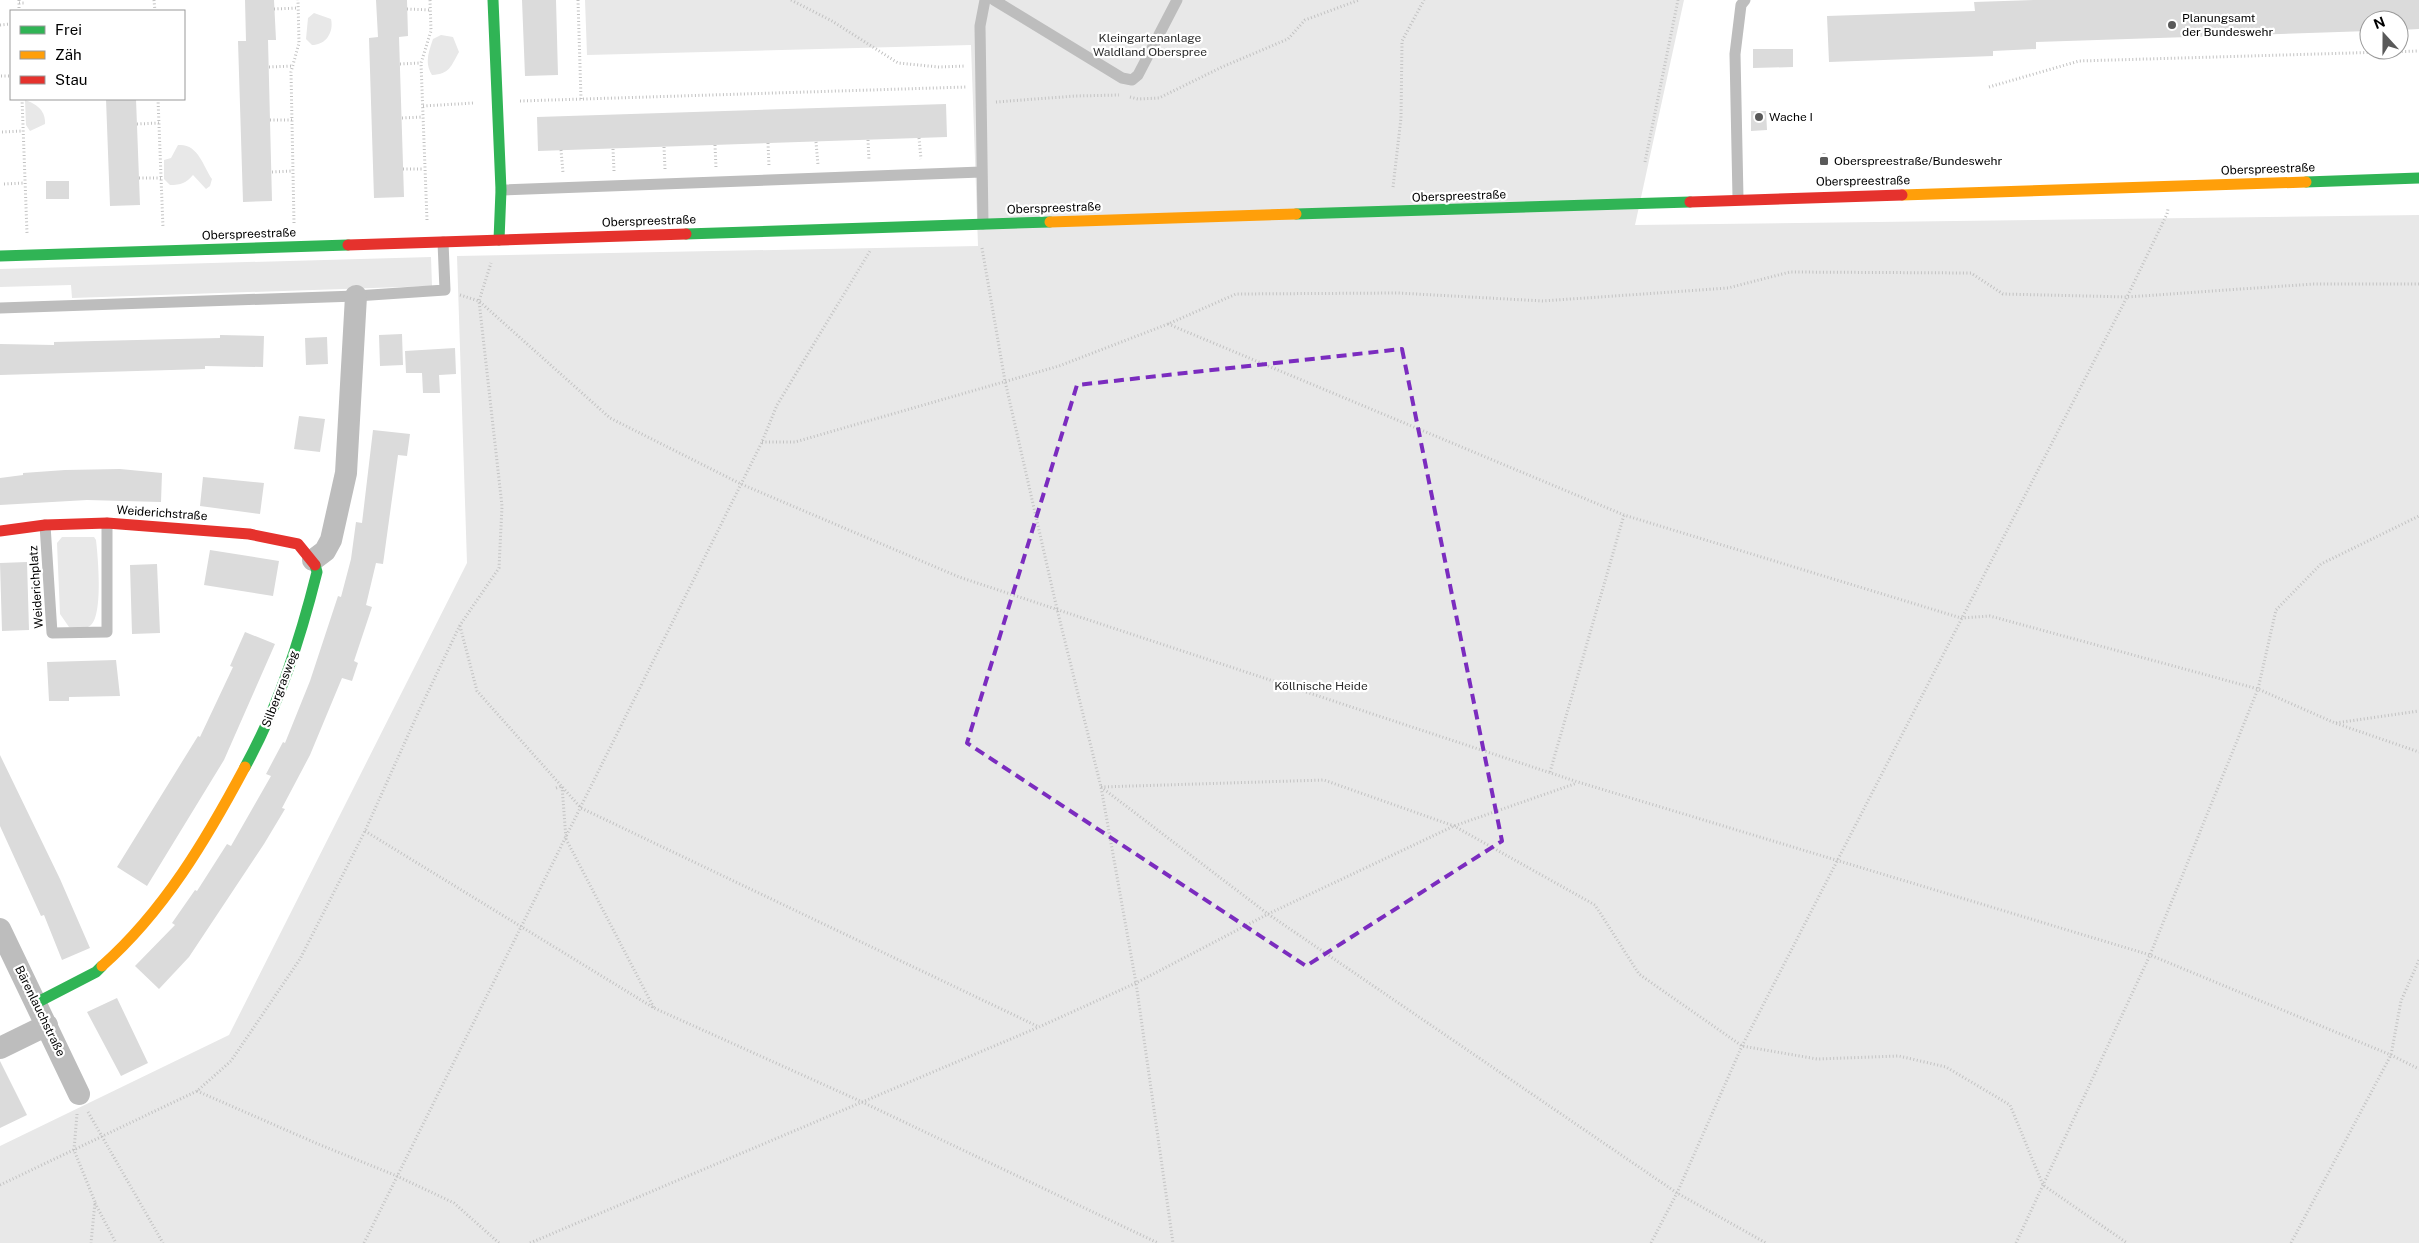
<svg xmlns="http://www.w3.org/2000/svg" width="2419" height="1243" viewBox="0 0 2419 1243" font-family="'Public Sans',sans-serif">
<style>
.green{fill:#e8e8e8}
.building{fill:#dbdbdb}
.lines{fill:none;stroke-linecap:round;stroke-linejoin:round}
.path{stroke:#c2c2c2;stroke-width:3;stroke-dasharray:1 2.5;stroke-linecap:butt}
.lane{stroke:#bdbdbd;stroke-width:11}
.street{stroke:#bdbdbd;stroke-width:22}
.fast{stroke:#30b455;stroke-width:11}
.slow{stroke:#ff9f0a;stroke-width:11}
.jam{stroke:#e5322d;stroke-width:11}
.marked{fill:none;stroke:#7b2cbf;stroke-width:4;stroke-dasharray:10 6;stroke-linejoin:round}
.poi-dot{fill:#595959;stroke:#fff;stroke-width:2}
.labels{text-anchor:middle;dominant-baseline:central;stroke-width:4.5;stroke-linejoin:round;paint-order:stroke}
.poi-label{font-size:12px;fill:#000;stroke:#fff;text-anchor:start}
.park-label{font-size:12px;fill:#2c2c2c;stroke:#fff}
.street-label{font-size:12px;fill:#000;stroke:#fff}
</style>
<rect width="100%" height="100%" fill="#fff"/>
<!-- green -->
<path class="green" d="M585,0H1684L1635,225L2419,215V1243H0V1146L229,1035L467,563L457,256L978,246L971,45L587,55Z
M314,13L331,19C334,32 326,45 312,45L306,39L308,18Z
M441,35L453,37L459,52C451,66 450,74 432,75C424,63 429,51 433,39Z
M25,100C36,104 46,110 45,124L30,131L26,125Z
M178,145C198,143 203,166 212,179L210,186L206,189L193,175C186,183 181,185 170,185L164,179V160L171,158Z
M431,257L432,286L72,298L71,285L0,287V269Z
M62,537H94L96,540C98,557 103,614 91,625C86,630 76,628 69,627L60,614L57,543Z"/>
<!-- building -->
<path class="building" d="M245,0H274L276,40H268L272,201L243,202L238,41H246Z
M376,0H407L408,36L399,37L404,197L374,198L369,38L378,37Z
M522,0H556L558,75L525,76Z
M2035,0H2419V29L2399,30V20H2369V31L2036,42V49L1993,51V56L1829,62L1827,16L1975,11L1974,2Z
M1753,49H1793V67L1753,68Z
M106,99H136L140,205L110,206Z
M946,104L947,137L538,151L537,117Z
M1751,111H1766L1767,130L1751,131Z
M46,181H69V199H46Z
M402,334L403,365L380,366L379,335Z
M220,335L264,336L263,367L205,366V369L0,375V344L54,345V342L220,338Z
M327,337L328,364L306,365L305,338Z
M455,348L456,374L439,375L440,393H423L422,373H406L405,351Z
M299,416L325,419L320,452L294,449Z
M373,430L410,434L407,456L398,455L383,564L376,563L366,605L372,607L354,661L358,663L352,681L342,678L310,755L282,808L285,809L264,844L189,957L159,989L135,966L175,925L172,923L195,890L197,891L227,844L231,846L271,776L266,774L283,742L285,743L310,681L338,596L341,597L351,559L356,522L362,523Z
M120,469L162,473L161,502L87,500L0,505V478L23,475V473L65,470Z
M203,477L264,483L260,514L200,506Z
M210,550L279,561L273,596L204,585Z
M27,562L29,630L2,631L0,563Z
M157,564L160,633L132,634L130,565Z
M245,632L275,644L224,760L147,886L117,867L198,736L200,737L233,667L230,666Z
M116,660L120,696L69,697V701H49L47,662Z
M0,755L60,879L90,948L62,960L44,915L41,916L0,826Z
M117,998L148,1063L121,1076L87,1012Z
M0,1061L27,1115L0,1128Z"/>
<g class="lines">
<!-- path -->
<path class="path" d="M19,0V11
M154,0L155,11
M578,0L581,99
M791,0L832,21L898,63L939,67L966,66
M19,3H26
M274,9L298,8
M407,9L431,10
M0,25L11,24
M400,64L421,63
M269,67L293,66
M1,76H11
M1989,87L2079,61L2419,51
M1130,97L1138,99L1159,98L1222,67L1288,39L1305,20L1359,0
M22,99L27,233
M158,99L163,228
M520,101L966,87
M996,102L1075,96L1119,95
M423,106L474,103
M402,118L423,117
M270,120H292
M137,124L159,123
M2,132L23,131
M919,138L921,159
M868,140L869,160
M816,142L818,165
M768,143L769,166
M715,145L716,168
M664,147L665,169
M613,149L614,171
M561,150L563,173
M1824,153V161
M1645,162L1678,0
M403,169H424
M272,172L293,171
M139,178H161
M4,184L25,183
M1393,187L1401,118L1402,41L1424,0
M427,220L421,63L431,31L430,0
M294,223L291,72L299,43L298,0
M982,248L1005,381L1057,609L1101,787L1136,983L1173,1243
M460,295L479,301L610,418L741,484L959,577L1578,782L2150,955L2391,1055L2419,1069
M1168,324L1624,515L1961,618L1990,616L2258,689L2335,723L2419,752
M762,442H795L1059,366L1168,324L1236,294L1398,293L1543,301L1728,288L1790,272L1971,273L2003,294L2127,297L2313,284H2419
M460,626L477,691L581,808L1039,1027
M2336,723L2419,711
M1550,772L1624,515
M1101,787L1324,780L1454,826L1595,905L1639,974L1742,1046L1817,1059L1899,1056L1946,1067L2010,1105L2043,1185L2127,1243
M1101,787L1268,914L1677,1193L1766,1243
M556,788L562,786L566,839L654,1008
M365,831L654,1008L860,1101L1158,1243
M197,1091L318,1144L397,1176L454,1203L499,1243
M88,1112L163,1243
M77,1114L74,1150L95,1202L91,1243
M0,1185L197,1091L231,1061L300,959L365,831L418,713L460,625L499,568L502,506L479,301L491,263
M95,1203L116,1243
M364,1243L762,442L777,405L870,251
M530,1243L1039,1027L1136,983L1268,914L1454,826L1577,783
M1651,1243L1677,1193L1742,1046L2127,297L2167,214L2168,209
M2016,1243L2150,955L2258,689L2276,610L2321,564L2419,516
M2291,1243L2391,1055L2401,1001L2419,960"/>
<!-- lane -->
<path class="lane" d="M994,0L1122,78L1132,80L1138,75L1177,0
M501,190L981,172
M1738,198L1735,54L1741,5L1745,0
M983,224L980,26L985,0
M0,308L356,296L445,290L443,242
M45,525L52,633L107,632V523"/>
<!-- street -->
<path class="street" d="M313,560L325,551L331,540L346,473L356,296
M0,929L79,1094
M0,1048L47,1025"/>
<!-- fast -->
<path class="fast" d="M493,0L501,190L499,240
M2306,182L2419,178
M1296,214L1690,202
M686,234L1050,222
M0,256L348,245
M245,767C279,705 300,640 317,572L315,565
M36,1003L96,972L102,966"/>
<!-- slow -->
<path class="slow" d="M1902,195L2306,182
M1050,222L1296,214
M102,966C164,911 206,840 245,767"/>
<!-- jam -->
<path class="jam" d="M1690,202L1902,195
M348,245L686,234
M0,531L45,525L107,523L249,534L298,544L315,565"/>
</g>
<!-- marked area -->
<path class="marked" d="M1402,349L1502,841L1306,966L967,743L1077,385Z"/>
<!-- markers -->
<g class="poi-dot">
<circle cx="2172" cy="25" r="5"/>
<circle cx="1759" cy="117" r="5"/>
<rect x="1819" y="156" width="10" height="10" rx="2.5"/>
</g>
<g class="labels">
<!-- poi labels -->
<g class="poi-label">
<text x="2182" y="18">Planungsamt<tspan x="2182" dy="14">der Bundeswehr</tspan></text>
<text x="1769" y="117">Wache I</text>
<text x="1834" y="161">Oberspreestraße/Bundeswehr</text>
</g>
<!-- park labels -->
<g class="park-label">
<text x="1150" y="38">Kleingartenanlage<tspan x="1150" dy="14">Waldland Oberspree</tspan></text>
<text x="1321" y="686">Köllnische Heide</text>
</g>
<!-- street labels -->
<g class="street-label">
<text transform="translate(2268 169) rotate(-2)">Oberspreestraße</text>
<text transform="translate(1863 181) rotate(-1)">Oberspreestraße</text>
<text transform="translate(1459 196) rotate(-2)">Oberspreestraße</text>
<text transform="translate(1054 208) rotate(-2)">Oberspreestraße</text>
<text transform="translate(649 221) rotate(-2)">Oberspreestraße</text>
<text transform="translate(249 234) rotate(-2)">Oberspreestraße</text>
<text transform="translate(162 513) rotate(4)">Weiderichstraße</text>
<text transform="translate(36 587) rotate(-94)">Weiderichplatz</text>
<text transform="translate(280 689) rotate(-69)">Silbergrasweg</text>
<text transform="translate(40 1011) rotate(64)">Bärenlauchstraße</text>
</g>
</g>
<!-- legend -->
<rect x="10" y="10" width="175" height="90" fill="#ffffff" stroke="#999999"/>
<rect x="20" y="26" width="25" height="8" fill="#30b455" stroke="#999999"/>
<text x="55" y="35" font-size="15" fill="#000000">Frei</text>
<rect x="20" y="51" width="25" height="8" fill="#ff9f0a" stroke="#999999"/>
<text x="55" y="60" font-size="15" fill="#000000">Zäh</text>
<rect x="20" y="76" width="25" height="8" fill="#e5322d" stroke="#999999"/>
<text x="55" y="85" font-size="15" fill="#000000">Stau</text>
<!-- north arrow -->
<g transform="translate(2384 35) rotate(339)"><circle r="24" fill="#ffffff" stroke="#999999"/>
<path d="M0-4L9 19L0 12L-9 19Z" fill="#595959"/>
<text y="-8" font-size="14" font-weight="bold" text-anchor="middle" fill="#000000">N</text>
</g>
</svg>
